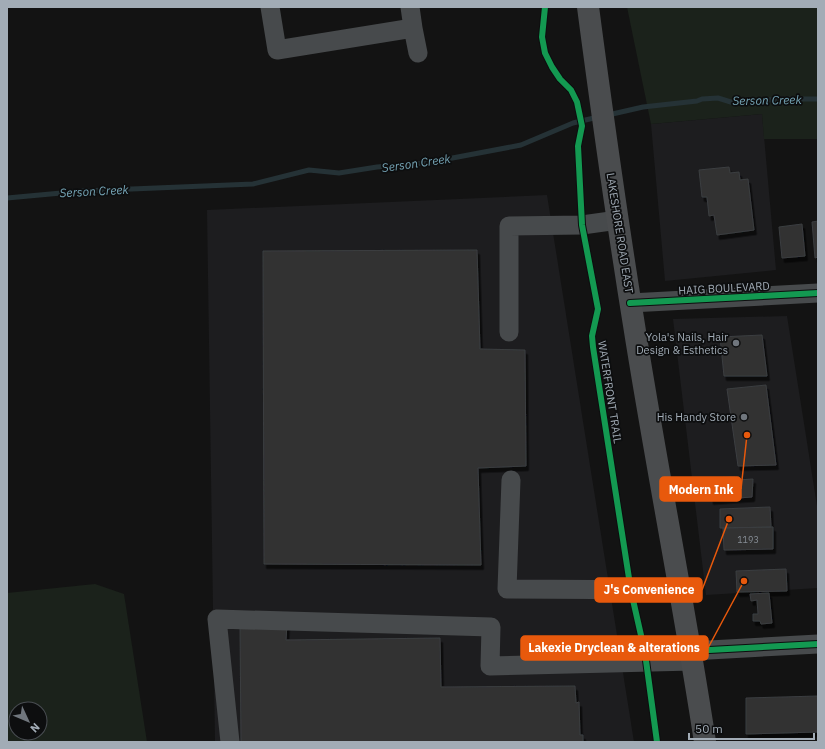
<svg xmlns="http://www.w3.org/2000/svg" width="825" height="749" viewBox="0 0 825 749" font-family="'IBM Plex Sans',sans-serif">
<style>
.built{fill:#1d1d1f}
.green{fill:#1b221b;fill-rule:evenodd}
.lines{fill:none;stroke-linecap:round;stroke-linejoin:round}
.stream{stroke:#253236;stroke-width:5}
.building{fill:#313133;stroke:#3b3e40;filter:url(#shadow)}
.minor{stroke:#474a4c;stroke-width:19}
.major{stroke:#4a4c4e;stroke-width:22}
.cycleway-casing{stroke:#0d0e0f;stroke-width:8}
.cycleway{stroke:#139951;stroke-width:6}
.poi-dot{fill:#70767d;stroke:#0d0e0f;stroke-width:1.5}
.labels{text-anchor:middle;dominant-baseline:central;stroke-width:3.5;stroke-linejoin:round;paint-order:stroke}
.number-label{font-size:9px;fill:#868d95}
.street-label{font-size:11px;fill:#a2acb6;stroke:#0d0e0f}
.poi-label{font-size:11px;fill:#a2acb6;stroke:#0d0e0f;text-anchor:end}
.water-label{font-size:12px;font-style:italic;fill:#75a4b5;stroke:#0d0e0f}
.leader{fill:none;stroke:#e8590c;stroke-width:1.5}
.callout-dot{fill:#e8590c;stroke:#0d0e0f;stroke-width:1.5}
.callout{fill:#e8590c;stroke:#e8590c;stroke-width:1.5}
.callout-label{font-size:12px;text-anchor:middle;font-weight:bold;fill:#fff}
</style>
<defs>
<filter id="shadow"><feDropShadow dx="2.5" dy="4.5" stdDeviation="0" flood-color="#0009"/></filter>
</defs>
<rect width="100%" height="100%" fill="#131313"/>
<!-- built -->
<path class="built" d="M762,114L776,270L665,281L651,124Z
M547,195L634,742H215L207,210Z
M787,316L818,512V588L706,595L673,319Z"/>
<!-- green -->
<path class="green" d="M627,7H818V139H764L762,114L651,124Z
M95,584L124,594L147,742H7V593ZM16,709H40V733H16Z"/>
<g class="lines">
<!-- stream -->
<path class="stream" d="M608,115L643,107L697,101L702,99L718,98L734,103L780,99H818
M7,198L83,191L253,184L309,170L339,173L377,167L426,163L521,145L573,123L598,117"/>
</g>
<!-- building -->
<path class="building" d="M729,167L730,173L739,172L740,180L748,179L754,230L717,235L714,215L709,216L707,197H702L699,170Z
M818,221V257L815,258L812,222Z
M802,224L805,256L782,258L779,227Z
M477,250L480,349L525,350L526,466L478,468L481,565L264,564L263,251Z
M762,335L767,376H724L720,337Z
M766,385L776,465L738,466L727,389Z
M735,477L737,480L753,479L752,497L711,500L708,478Z
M770,507L771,527L720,528V509Z
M773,527V549L724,550L723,528Z
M786,569L787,591L737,592L736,571Z
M769,593L772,623L761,624L760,621H753V614H758L757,600L751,601L750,594Z
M287,624L286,640L440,638L441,687L575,686L576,703L579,702L580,735H583V742H241L240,626Z
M818,696V732L746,734V698Z"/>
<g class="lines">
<!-- minor -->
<path class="minor" d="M270,7L277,50L413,28L410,7
M413,28L418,53
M630,303L818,293
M509,332V226L582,225L618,220
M511,480L507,589L681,590
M691,651L818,644
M230,742L217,619L491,627L490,666L693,661"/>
<!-- major -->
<path class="major" d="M588,7C602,113 617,220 634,325C656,465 684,603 705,742"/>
<defs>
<path id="cycleway" d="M545,7L542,37L545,53L552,67L560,79L571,90L577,102L582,126L578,146L582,225L598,309L592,336L593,347L631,591L645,653L657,742
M630,303L818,293
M691,651L818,644"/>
</defs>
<!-- cycleway casing -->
<use href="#cycleway" class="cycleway-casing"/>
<!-- cycleway -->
<use href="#cycleway" class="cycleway"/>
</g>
<!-- markers -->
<g class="poi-dot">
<circle cx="736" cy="343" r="4"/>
<circle cx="744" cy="417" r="4"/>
</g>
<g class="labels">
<!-- number labels -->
<g class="number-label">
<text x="748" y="539">1193</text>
</g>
<!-- street labels -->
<g class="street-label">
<text transform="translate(620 233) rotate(81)">LAKESHORE ROAD EAST</text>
<text transform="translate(724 288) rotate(-3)">HAIG BOULEVARD</text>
<text transform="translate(610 392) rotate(81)">WATERFRONT TRAIL</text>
</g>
<!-- poi labels -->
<g class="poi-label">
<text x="728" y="337">Yola's Nails, Hair<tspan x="728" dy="13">Design &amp; Esthetics</tspan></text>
<text x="736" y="417">His Handy Store</text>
</g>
<!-- water labels -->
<g class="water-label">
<text transform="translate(767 100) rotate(-1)">Serson Creek</text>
<text transform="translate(416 163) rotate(-8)">Serson Creek</text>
<text transform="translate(94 191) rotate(-3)">Serson Creek</text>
</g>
</g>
<!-- callouts -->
<path class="leader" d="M747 435L741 489M729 519L702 590M744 581L708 648"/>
<g class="callout-dot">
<circle cx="747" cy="435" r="4"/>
<circle cx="729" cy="519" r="4"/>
<circle cx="744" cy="581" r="4"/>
</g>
<g class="callout">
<rect x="660" y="477" width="81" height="24" rx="4"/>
<rect x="595" y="578" width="107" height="24" rx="4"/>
<rect x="521" y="636" width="187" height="24" rx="4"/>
</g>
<g class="callout-label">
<text x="701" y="494">Modern Ink</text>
<text x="649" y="594">J's Convenience</text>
<text x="614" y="652">Lakexie Dryclean &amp; alterations</text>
</g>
<!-- border -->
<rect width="825" height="749" fill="none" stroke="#a2acb6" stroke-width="16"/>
<!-- north arrow -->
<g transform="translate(28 721) rotate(134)"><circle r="19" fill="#0d0e0f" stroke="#494d52"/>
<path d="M0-3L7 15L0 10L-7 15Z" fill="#70767d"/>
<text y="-6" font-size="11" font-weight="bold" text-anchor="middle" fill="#a2acb6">N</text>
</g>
<!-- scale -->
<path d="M689 733v6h125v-6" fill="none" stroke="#a2acb6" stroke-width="2"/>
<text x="695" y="733" font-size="12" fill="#a2acb6" stroke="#0d0e0f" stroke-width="3" paint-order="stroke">50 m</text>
</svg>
